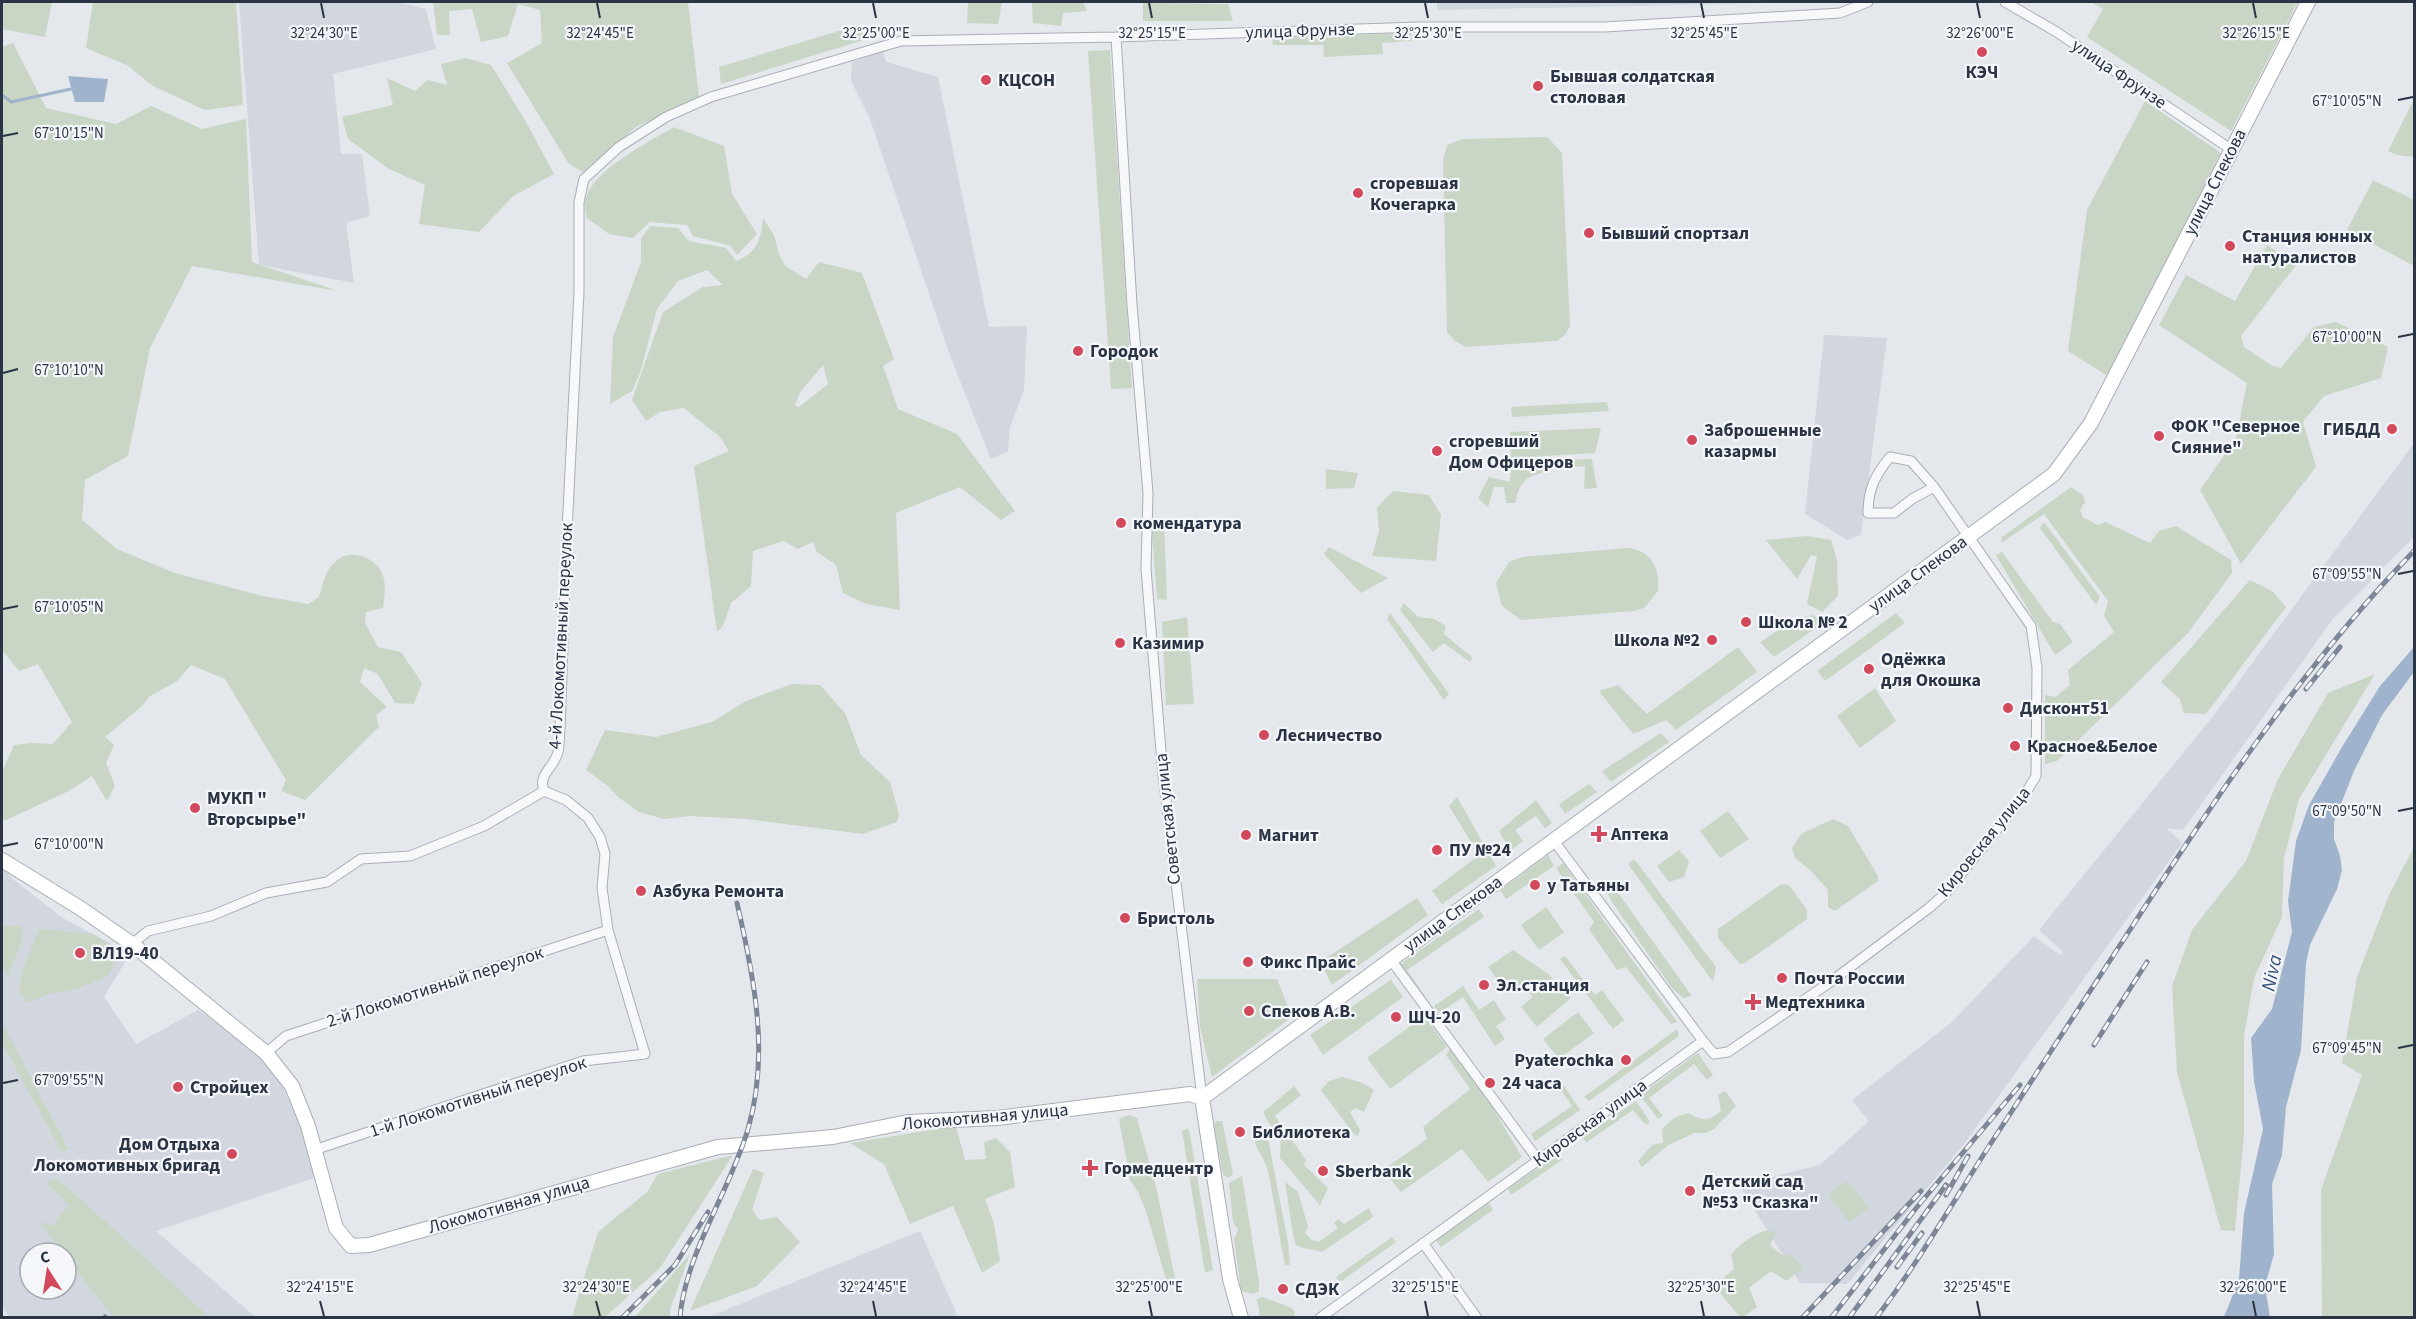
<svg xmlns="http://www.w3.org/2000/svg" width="2416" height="1319" viewBox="0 0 2416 1319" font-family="'Source Sans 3',sans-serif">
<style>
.built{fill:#d2d6de;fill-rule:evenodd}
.green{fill:#c9d6c5;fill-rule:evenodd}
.water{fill:#9fb4cc}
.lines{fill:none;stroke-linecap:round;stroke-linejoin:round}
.stream{stroke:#9fb4cc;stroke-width:3}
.street-casing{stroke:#a9aeb7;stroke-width:11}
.secondary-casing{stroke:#a9aeb7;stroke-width:16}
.street{stroke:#f7f8fa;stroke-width:9}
.secondary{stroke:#fff;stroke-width:14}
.rail-casing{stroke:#7d8696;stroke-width:5}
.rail{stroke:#f4f6f9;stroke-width:3;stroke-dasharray:9;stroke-linecap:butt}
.ticks{fill:none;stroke:#2b3445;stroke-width:2}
.poi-dot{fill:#d1495b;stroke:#f4f6f9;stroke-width:2}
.labels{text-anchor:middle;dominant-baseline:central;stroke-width:4.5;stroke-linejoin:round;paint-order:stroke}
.street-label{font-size:18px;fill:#2b3445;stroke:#f4f6f9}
.poi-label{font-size:18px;font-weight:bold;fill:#2b3445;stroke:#f4f6f9;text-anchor:start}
.water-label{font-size:20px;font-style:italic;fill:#34527a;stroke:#f4f6f9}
.ticks-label{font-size:15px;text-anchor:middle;fill:#2b3445;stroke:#f4f6f9;stroke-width:4.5;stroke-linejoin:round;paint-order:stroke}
</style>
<rect width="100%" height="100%" fill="#e4e7ec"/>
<!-- built -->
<path class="built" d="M239,2H398L426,9L436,49L333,74L341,154H362L370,216L346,223L354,283L259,265Z
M1437,2H1810L1437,10Z
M883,51L886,62L938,77L989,327L1027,326L1024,390L1010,427L1008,451L991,459L949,353L870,119L851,81L852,62Z
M1824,335L1887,338L1861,535L1847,540L1805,514Z
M2414,443V537L2332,620L2183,830L2166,828L2182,843L1964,1144L1847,1284L1800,1283L1739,1185L1820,1165L1869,1121L1852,1100L1952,1022L2034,936L2060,955L2063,952L2039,930L2214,715Z
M2,868L15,881L63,918L130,954L104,997L136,1044L198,1010L271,1060L302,1131L317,1177L156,1231L255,1317L10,1318L2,1306ZM30,1253H66V1289H30Z
M920,1231L958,1317H708Z"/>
<!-- green -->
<path class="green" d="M2,2H52L45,37L2,29Z
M93,2H236L243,105L205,110L153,86L127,65L86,48Z
M433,2H688L699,97L636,127L583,172L569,164L507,63L542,43L540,10L518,4L508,36L481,42L472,9L449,11L450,35H437Z
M968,2H1002L998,24L967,23Z
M1027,2H1083L1087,11L1063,13L1061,26L1033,23L1032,3Z
M2091,2H2298L2231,131L2087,37L2103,9Z
M1143,3L1228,4L1233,21H1143Z
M859,25L867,39L721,84L719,67Z
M1411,33L1412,41L1382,43L1383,54L1324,57L1323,45H1273L1272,38Z
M13,43L46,108L116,124L151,106L202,129L246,119L252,262L338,291L192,266L150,348L128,456L85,480L82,520L117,549L175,573L263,596L308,604L319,597C323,583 325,570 337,560C354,547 381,560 384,580C386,588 384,599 383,608L366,612L365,623L378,647L401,652L422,683L414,704L395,703L378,674L364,668L360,682L387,707L376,715L379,727L305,800L281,791L286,780L225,679L191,665L177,681L150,696L142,706L105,737L114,745L106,763L115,786L107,801L92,776L69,791L4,821L2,815V772L14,745L32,743L53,744L72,722L38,664L19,671L2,650V47Z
M1110,50L1132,388L1111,389L1088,51Z
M466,58L491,65L525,120L554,174L513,196L479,232L419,224L425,185L389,169L348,139L342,117L393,105L387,78L415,91L428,80L447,85L441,64Z
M2414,99V157L2397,155L2388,151Z
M2145,101L2221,153L2109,377L2068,351L2087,210Z
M674,127L724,146L732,194L757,234L737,255L731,246L693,236L687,225L650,222L633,238L609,234L587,218C586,214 584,208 585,203C588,172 649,142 674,127Z
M1547,137L1562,153L1570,326L1566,334L1557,341L1466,347L1455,341L1447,332L1443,160L1447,145L1462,139Z
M2373,180L2414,200V266L2347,230Z
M763,218L774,235L779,254L785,266L806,279L819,262L862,273L894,359L883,366L898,409L957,434L1015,511L1001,520L960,487L896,513L900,610L866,604L843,593L836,565L816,551L813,542L798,549L784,541L753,551L751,586L731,603L723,626L717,632L694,466L729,451L720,437L684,408L660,412L646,421L632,400L663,312L703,287L723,285L707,270L678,281L657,309L640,373L632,391L610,404L613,337L641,262V239L650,226L678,228L689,241L726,248L736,261C757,253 761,240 763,218ZM823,365L828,384L799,407L795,406L800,392Z
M2267,245L2296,265L2241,336L2244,347L2271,365L2281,368L2314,327L2336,322L2388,347L2381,378L2324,396L2303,422L2316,467L2241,564L2200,490L2236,438L2247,383L2159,325L2186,275L2235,301Z
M1607,402L1609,411L1512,417L1511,407Z
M1601,428L1595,453L1511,458L1510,432Z
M1592,459L1597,488L1584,489L1585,466L1565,468L1563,460Z
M1546,467L1544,472C1524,478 1520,482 1515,503H1506L1504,487H1494L1488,507L1478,498L1489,477L1510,482L1511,470Z
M1326,469L1358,473L1354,488L1326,489Z
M2071,487L2083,495L2085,502L2080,510L2083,517L2098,525L2105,522L2150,543L2159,531L2176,526L2231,560L2232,573L2188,633L2057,761L2045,764V695L2055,697L2070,685L2068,670L2114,632L2104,616L2108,601L2044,514L2001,543L2002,537Z
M1393,491L1429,495L1441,515L1436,561L1372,556L1379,531L1377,508Z
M1151,520L1164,521L1167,600L1157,599Z
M2044,522L2100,597L2096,605L2040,528Z
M1807,536L1831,540L1837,560L1838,596L1822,612L1807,604L1817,556L1811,555L1797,579L1766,540Z
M1329,547L1388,578L1361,593L1324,554Z
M1628,548C1652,551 1660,568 1658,591L1644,608L1634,611L1521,620L1502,606L1496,583L1509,562L1522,557Z
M2002,552L2053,622L2060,624L2073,642L2055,655L1996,555Z
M2250,580L2272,591L2286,607L2206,714L2184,713L2180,699L2161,682Z
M1404,603L1418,617L1434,619L1446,626L1444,634L1473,658L1470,662L1444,643L1433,652L1400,610Z
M1390,613L1449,694L1444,700L1387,619Z
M1896,613L1905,623L1825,681L1817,671Z
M1813,615L1825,622L1774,657L1760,642L1797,618Z
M1187,617L1194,704L1166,705L1162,622Z
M1738,647L1757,672L1676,730L1666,720L1633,734L1599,691L1618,685L1647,714Z
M2375,674L2299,799L2284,858L2282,917L2254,978L2244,1036V1134L2235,1231L2221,1230L2177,1072L2172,986L2192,930L2246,861L2278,779L2328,693Z
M792,684L820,685L845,713L861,755L890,782L899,814L897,822L863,834L747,819L689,816L664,819L639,812L618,797L608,786L586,770L605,730L656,737L712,722L746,701Z
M1875,688L1896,721L1860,748L1837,716Z
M1661,733L1669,742L1611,782L1602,771Z
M1589,784L1597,792L1565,814L1559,804Z
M1457,797L1496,866L1442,904L1432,891L1479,855L1449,806Z
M1536,800L1552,823L1545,828L1536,816L1515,830L1523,841L1510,851L1499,831Z
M1728,811L1749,839L1720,858L1700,831Z
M1833,819L1848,826L1878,876V881L1835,911L1828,907V890L1810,870L1795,858L1792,848L1801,834Z
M2414,847V1317H2322L2321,1190L2362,1075L2342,1063L2357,977L2389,895Z
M1679,850L1689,861L1684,877L1669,882L1657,866Z
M1548,855L1554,866L1506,899L1500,890Z
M1634,859L1716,967L1713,982L1628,864Z
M1563,863L1677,1022L1671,1024L1626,967L1617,970L1589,929L1594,922L1556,868Z
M1608,879L1692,996L1683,998L1671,987L1612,902L1603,885Z
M1785,884L1789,885L1807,910V919L1745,963L1740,964L1718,938V929L1780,885Z
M1417,898L1428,915L1332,985L1320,962Z
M1546,907L1564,932L1539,950L1521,925Z
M1479,909L1484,917L1407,970L1425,996L1422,998L1399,965Z
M2,926H22V940L8,977L2,965Z
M39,929L93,934L122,952L107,976L74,990L51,993L28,1003L19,990L23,969Z
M1513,950L1547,973L1571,998L1537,1027L1521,1007L1533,997L1522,983L1508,994L1488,967Z
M1565,956L1595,995L1602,990L1624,1020L1613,1029L1560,959Z
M1197,979H1277L1292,1017L1212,1077L1200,1027Z
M1391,980L1403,997L1323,1055L1310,1035Z
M1463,986L1479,1010L1494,1000L1506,1019L1496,1026L1505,1039L1495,1046L1463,997L1439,1013L1434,1006Z
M1578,1012L1594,1033L1559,1059L1543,1039Z
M1424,1016L1447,1047L1390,1089L1367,1058Z
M2,1022L68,1149L62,1152L2,1043Z
M1677,1029L1679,1036L1589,1101L1584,1097Z
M1450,1049L1485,1095L1522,1157L1488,1182L1462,1149L1401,1192L1383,1170L1427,1139L1423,1127L1470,1089L1446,1055Z
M1698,1053L1713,1075L1707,1080L1694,1064L1649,1098L1663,1116L1658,1119L1640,1095Z
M1342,1077L1360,1082L1374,1090L1364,1112L1356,1108L1350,1112L1360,1130L1358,1136L1353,1133L1321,1090L1329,1081Z
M1563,1084L1580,1110L1535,1141L1531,1134L1572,1106L1559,1087Z
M1294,1086L1301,1095L1275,1116L1306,1160L1304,1165L1328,1188L1320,1205L1280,1158L1281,1137L1269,1123L1263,1112Z
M1725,1091L1736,1106L1714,1129L1705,1133H1694L1667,1146L1642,1167L1638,1161L1652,1145L1663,1143L1662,1129L1674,1118L1688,1113C1702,1121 1709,1122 1721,1111L1718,1095Z
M1636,1101L1650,1122L1646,1125L1633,1110L1587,1142L1582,1138Z
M1128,1115L1137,1118L1157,1191L1176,1283L1166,1279L1146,1211L1138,1192L1130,1180L1119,1119Z
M1216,1121H1222L1233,1174L1229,1178L1223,1175L1214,1125Z
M1257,1125L1266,1128L1288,1243L1290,1265H1285C1278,1233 1275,1200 1267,1168C1262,1152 1248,1143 1257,1125Z
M956,1126L965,1160L986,1159L984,1142L996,1138L1010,1152L1015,1187L985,1199L994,1224L1000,1261L982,1273L953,1206L910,1224L884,1164L850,1143Z
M1189,1129L1213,1270L1205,1273L1182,1130Z
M1558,1154L1562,1160L1511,1195L1508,1189Z
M733,1155L660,1268L605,1317H572L598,1232L647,1192L658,1174Z
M753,1169L764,1173L752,1210L760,1220L777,1217L800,1242L757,1286L690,1311Z
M1242,1176L1259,1281V1292L1251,1294L1241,1291L1234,1239L1238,1230L1233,1221L1229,1183Z
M57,1179L106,1222L209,1317H113L66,1257V1253H63L39,1221L52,1226L69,1205L46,1183Z
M1847,1181L1869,1208L1849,1222L1828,1194Z
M1285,1182L1298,1192L1308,1227L1305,1233L1312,1240L1319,1242L1338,1228L1334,1223L1338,1219L1344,1224L1369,1208L1373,1217L1322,1252C1313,1249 1305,1250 1296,1245L1293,1235Z
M1489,1203L1493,1210L1441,1247L1436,1240Z
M1768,1230L1777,1233L1770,1245L1786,1258L1789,1253L1803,1267L1787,1281L1771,1271L1749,1288L1757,1307L1743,1317H1740L1714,1286L1734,1269L1731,1254C1743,1242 1752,1234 1768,1230Z
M1392,1237L1396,1242L1340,1282L1336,1277Z
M690,1254L670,1310V1317H635Z
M1263,1297L1292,1308L1295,1312L1294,1317H1260L1257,1299Z"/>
<!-- water -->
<path class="water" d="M68,76L108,79L104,102H75Z
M2414,647V672L2382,715L2354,771L2334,822V839L2340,856L2342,870L2337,889L2310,945L2306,963L2301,1050L2286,1107L2282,1155L2272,1184L2274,1254L2265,1286L2270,1317H2224L2239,1279L2244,1213L2263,1129L2254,1081L2251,1038L2272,1009L2292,932L2288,901L2296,841L2309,805L2342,747L2380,686Z"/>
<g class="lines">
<!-- stream -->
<path class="stream" d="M2,95L11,102L71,89"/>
<defs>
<path id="street" d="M2005,2L2055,31L2232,150
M1554,841L1703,1041
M132,944L148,931L211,916L266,893L327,882L361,859L410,856L484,826L544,791
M1391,960L1538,1160
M266,1053L286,1036L608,930
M1202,1098L1163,775L1146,569L1148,493L1132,305L1116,37L1418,27H1604L1840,13L1868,2
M314,1150L583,1061L645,1054L608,930L602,888L605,854L600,837L588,818L566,800L544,791C538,775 552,769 557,755C560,748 559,738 560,730L567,531L579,292V202L584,179L619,147L666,117L711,97L901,41L1116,37
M1423,1243L1477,1318
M1320,1318L1703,1041L1714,1054L1728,1052L1829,983L1929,908L1945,894L2024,796L2036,776L2037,668L2031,626L1934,487L1912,499L1894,513H1868C1868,490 1875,475 1890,457L1911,461L1934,487"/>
<path id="secondary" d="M2,860L80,908L132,944L266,1053L292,1086L308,1126L336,1228L351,1246L369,1245L718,1147L833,1137L908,1122L997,1118L1190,1094L1202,1098
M1202,1098L2054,474L2091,423L2308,2
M1202,1098L1230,1279L1241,1318"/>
</defs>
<!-- street casing -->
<use href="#street" class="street-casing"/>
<!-- secondary casing -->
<use href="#secondary" class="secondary-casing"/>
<!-- street -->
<use href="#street" class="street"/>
<!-- secondary -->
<use href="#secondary" class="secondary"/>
<defs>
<path id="rail" d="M2306,689L2340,647
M2094,1045L2147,962
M1946,1195L1968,1156
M1897,1267L1922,1233
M105,1317L106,1318
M622,1318L675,1265L708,1212
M680,1318C685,1254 730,1191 748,1129C770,1054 754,977 737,903
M1802,1318L1921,1191
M1831,1318L1917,1207L2020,1085
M1849,1318L1946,1185
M1876,1318C1919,1262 1954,1200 1993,1140C2036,1073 2081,1006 2124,939C2212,803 2301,668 2414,551"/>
</defs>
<!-- rail casing -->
<use href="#rail" class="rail-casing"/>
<!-- rail -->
<use href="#rail" class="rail"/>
</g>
<!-- ticks -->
<path class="ticks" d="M321,3L324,18M597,3L600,18M873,3L876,18M1149,3L1152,18M1425,3L1428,18M1701,3L1704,18M1977,3L1980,18M2253,3L2256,18M2398,100L2413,97M3,136L18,133M2398,337L2413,334M3,373L18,369M2398,574L2413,571M3,609L18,606M2398,811L2413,808M3,846L18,843M2398,1048L2413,1045M3,1083L18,1080M320,1301L324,1316M596,1301L600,1316M873,1301L876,1316M1149,1301L1152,1316M1425,1301L1428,1316M1701,1301L1704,1316M1977,1301L1980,1316M2253,1301L2256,1316"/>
<!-- markers -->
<g class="poi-dot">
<circle cx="1982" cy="52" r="6"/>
<circle cx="986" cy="80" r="6"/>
<circle cx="1538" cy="86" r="6"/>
<circle cx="1358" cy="193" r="6"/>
<circle cx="1589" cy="233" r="6"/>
<circle cx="2230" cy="246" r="6"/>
<circle cx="1078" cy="351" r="6"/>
<circle cx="2392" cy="429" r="6"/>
<circle cx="2159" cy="436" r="6"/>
<circle cx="1692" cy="440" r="6"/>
<circle cx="1437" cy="451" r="6"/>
<circle cx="1121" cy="523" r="6"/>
<circle cx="1746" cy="622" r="6"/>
<circle cx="1712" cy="640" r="6"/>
<circle cx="1120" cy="643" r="6"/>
<circle cx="1869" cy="669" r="6"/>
<circle cx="2008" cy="708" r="6"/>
<circle cx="1264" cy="735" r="6"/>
<circle cx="2015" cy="746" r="6"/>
<circle cx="195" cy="808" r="6"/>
<path d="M1596 825h6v6h6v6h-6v6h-6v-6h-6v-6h6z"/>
<circle cx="1246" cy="835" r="6"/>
<circle cx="1437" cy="850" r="6"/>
<circle cx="1535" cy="885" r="6"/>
<circle cx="641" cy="891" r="6"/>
<circle cx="1125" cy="918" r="6"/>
<circle cx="80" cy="953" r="6"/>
<circle cx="1248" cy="962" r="6"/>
<circle cx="1782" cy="978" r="6"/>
<circle cx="1484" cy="985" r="6"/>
<path d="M1750 993h6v6h6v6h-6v6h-6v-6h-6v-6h6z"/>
<circle cx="1249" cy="1011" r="6"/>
<circle cx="1396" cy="1017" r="6"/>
<circle cx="1626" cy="1060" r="6"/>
<circle cx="1490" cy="1083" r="6"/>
<circle cx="178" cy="1087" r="6"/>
<circle cx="1240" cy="1132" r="6"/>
<circle cx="232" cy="1154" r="6"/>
<path d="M1087 1159h6v6h6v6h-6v6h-6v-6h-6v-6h6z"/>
<circle cx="1323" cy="1171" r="6"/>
<circle cx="1690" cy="1191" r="6"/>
<circle cx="1283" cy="1289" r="6"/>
</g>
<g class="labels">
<!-- street labels -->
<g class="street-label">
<text transform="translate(1300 31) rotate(-2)">улица Фрунзе</text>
<text transform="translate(2119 74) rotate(34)">улица Фрунзе</text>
<text transform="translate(2215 182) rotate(-63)">улица Спекова</text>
<text transform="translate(1918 574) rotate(-36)">улица Спекова</text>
<text transform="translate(561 636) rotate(-87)">4-й Локомотивный переулок</text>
<text transform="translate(1168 819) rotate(-96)">Советская улица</text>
<text transform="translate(1984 842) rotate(-51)">Кировская улица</text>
<text transform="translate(1453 914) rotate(-36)">улица Спекова</text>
<text transform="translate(435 987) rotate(-18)">2-й Локомотивный переулок</text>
<text transform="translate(478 1097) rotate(-18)">1-й Локомотивный переулок</text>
<text transform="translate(985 1117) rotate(-5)">Локомотивная улица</text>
<text transform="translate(1590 1123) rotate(-36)">Кировская улица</text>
<text transform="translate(509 1205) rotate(-16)">Локомотивная улица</text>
</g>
<!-- poi labels -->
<g class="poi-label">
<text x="1982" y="72" text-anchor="middle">КЭЧ</text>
<text x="1550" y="76">Бывшая солдатская<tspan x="1550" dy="21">столовая</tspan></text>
<text x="998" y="80">КЦСОН</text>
<text x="1370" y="183">сгоревшая<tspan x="1370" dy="21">Кочегарка</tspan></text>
<text x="1601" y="233">Бывший спортзал</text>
<text x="2242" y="236">Станция юнных<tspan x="2242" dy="21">натуралистов</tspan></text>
<text x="1090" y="351">Городок</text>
<text x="2171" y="426">ФОК "Северное<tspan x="2171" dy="21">Сияние"</tspan></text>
<text x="2380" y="429" text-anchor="end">ГИБДД</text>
<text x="1704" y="430">Заброшенные<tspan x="1704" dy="21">казармы</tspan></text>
<text x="1449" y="441">сгоревший<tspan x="1449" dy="21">Дом Офицеров</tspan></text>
<text x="1133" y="523">комендатура</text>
<text x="1758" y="622">Школа № 2</text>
<text x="1700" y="640" text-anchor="end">Школа №2</text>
<text x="1132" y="643">Казимир</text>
<text x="1881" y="659">Одёжка<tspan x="1881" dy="21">для Окошка</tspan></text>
<text x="2020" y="708">Дисконт51</text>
<text x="1276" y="735">Лесничество</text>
<text x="2027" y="746">Красное&amp;Белое</text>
<text x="207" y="798">МУКП "<tspan x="207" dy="21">Вторсырье"</tspan></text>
<text x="1611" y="834">Аптека</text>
<text x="1258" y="835">Магнит</text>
<text x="1449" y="850">ПУ №24</text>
<text x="1547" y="885">у Татьяны</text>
<text x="653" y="891">Азбука Ремонта</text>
<text x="1137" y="918">Бристоль</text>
<text x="92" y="953">ВЛ19-40</text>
<text x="1260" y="962">Фикс Прайс</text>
<text x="1794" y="978">Почта России</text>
<text x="1496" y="985">Эл.станция</text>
<text x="1765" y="1002">Медтехника</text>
<text x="1261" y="1011">Спеков А.В.</text>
<text x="1408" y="1017">ШЧ-20</text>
<text x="1614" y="1060" text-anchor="end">Pyaterochka</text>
<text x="1502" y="1083">24 часа</text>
<text x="190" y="1087">Стройцех</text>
<text x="1252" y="1132">Библиотека</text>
<text x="220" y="1144" text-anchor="end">Дом Отдыха<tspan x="220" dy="21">Локомотивных бригад</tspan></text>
<text x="1104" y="1168">Гормедцентр</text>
<text x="1335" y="1171">Sberbank</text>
<text x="1702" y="1181">Детский сад<tspan x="1702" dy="21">№53 "Сказка"</tspan></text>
<text x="1295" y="1289">СДЭК</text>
</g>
<!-- water labels -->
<g class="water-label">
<text transform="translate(2272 973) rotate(-78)">Niva</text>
</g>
</g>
<g class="ticks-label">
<text x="324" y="38">32°24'30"E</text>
<text x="600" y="38">32°24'45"E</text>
<text x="876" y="38">32°25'00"E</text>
<text x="1152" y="38">32°25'15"E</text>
<text x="1428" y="38">32°25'30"E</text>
<text x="1704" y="38">32°25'45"E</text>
<text x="1980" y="38">32°26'00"E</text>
<text x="2256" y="38">32°26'15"E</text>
<text x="2347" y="106">67°10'05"N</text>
<text x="69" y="138">67°10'15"N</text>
<text x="2347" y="342">67°10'00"N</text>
<text x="69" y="375">67°10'10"N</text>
<text x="2347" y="579">67°09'55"N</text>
<text x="69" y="612">67°10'05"N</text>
<text x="2347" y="816">67°09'50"N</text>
<text x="69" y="849">67°10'00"N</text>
<text x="2347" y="1053">67°09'45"N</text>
<text x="69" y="1085">67°09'55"N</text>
<text x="320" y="1292">32°24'15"E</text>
<text x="596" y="1292">32°24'30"E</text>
<text x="873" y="1292">32°24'45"E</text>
<text x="1149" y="1292">32°25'00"E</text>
<text x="1425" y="1292">32°25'15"E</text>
<text x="1701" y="1292">32°25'30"E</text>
<text x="1977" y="1292">32°25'45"E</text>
<text x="2253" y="1292">32°26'00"E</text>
</g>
<!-- border -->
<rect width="2416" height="1319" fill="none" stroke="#2b3445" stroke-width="6"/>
<!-- north arrow -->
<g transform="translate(48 1271) rotate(348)"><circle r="28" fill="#f4f6f9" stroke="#a4a8b1" stroke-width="1.5"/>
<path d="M0-4.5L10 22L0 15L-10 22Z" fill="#d1495b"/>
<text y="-9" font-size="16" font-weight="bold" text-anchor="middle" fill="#2b3445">С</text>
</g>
</svg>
